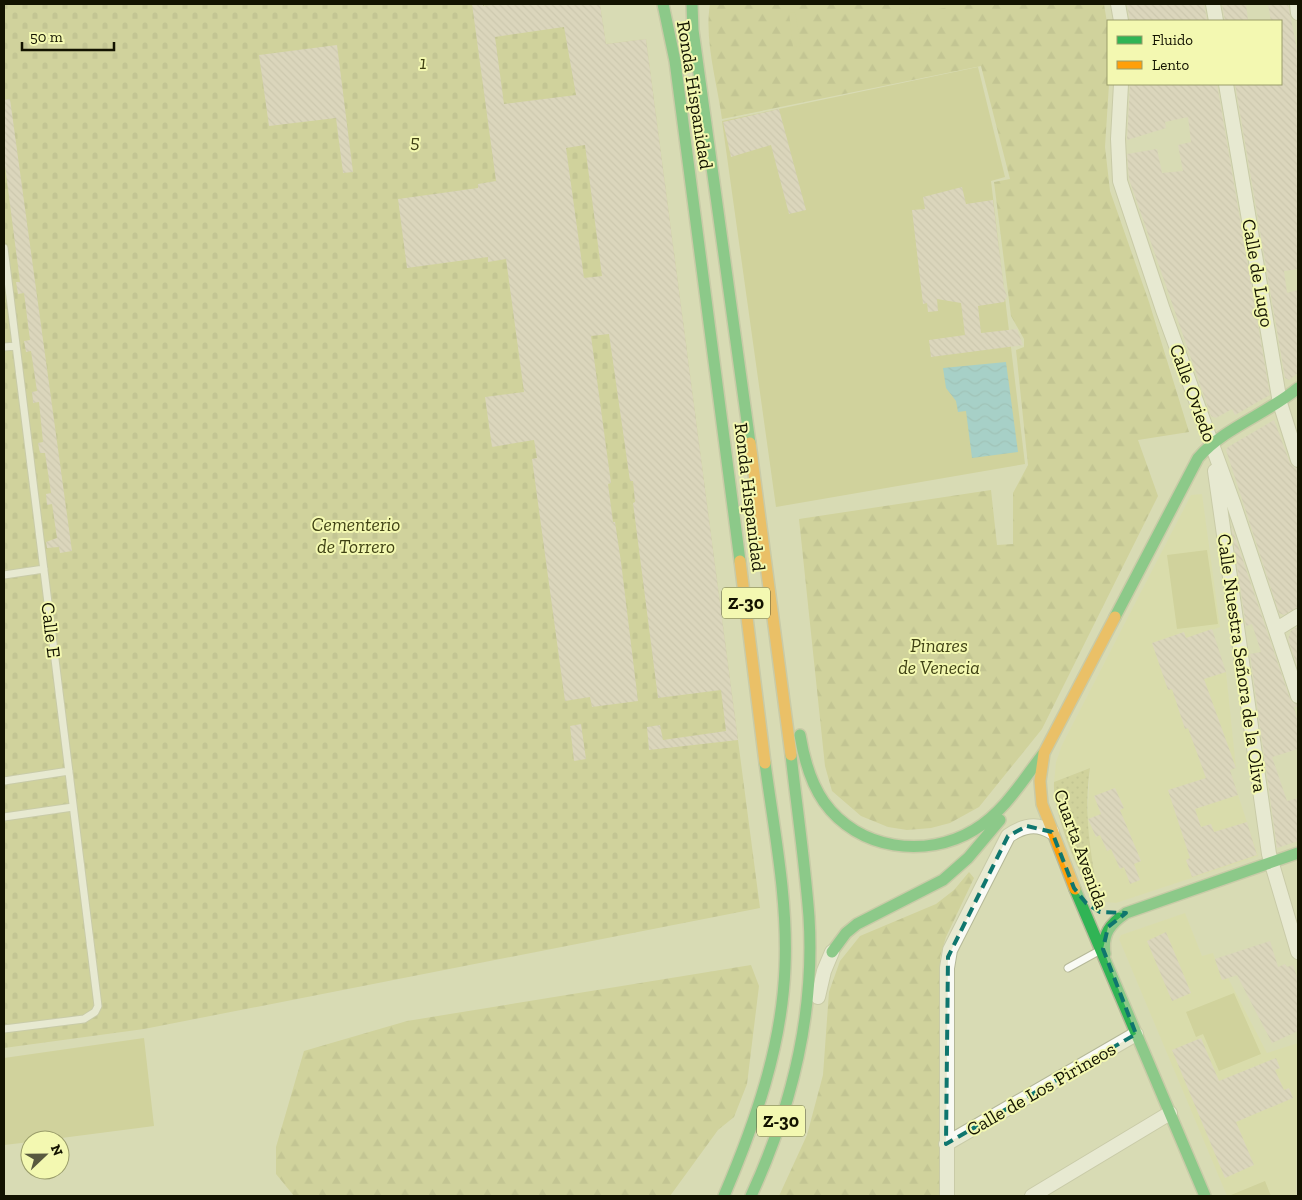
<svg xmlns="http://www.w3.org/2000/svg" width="1302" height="1200" viewBox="0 0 1302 1200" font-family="'Zilla Slab',serif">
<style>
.built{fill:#dadea1}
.green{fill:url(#green-dots)}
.forest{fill:url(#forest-firs)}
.cemetery{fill:url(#cemetery-stones)}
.pitch{fill:#c5c87e}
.water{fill:url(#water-waves)}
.building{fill:url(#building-back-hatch);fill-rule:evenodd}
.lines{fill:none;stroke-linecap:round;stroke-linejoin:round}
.lane-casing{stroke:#b5b898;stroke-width:9}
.street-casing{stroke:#b5b898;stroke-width:16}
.fast-casing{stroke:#b5b898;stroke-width:14}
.slow-casing{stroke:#b5b898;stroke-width:14}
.lane{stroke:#f9faf4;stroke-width:7}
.street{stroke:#f9faf4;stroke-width:14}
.fast{stroke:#30b455;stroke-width:11}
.slow{stroke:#ff9f0a;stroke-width:11}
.marked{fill:none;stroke:#0f766e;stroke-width:4;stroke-dasharray:10 6;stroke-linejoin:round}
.labels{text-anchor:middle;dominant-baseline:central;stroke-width:4;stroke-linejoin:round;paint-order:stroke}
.shield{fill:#f3f8b1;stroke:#565835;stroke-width:1}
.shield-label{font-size:18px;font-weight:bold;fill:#131300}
.park-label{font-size:19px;font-style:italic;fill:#3f4114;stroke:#f3f8b1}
.street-label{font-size:19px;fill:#131300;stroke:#f3f8b1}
</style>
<defs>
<pattern id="green-dots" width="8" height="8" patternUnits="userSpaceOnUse" patternTransform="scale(1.25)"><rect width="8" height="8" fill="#c5c87e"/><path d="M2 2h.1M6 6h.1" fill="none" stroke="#a8ab6b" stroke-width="1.8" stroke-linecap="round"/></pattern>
<pattern id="forest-firs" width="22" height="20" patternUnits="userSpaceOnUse" patternTransform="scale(1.25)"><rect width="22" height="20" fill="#c5c87e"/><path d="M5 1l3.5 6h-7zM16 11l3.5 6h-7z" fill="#a8ab6b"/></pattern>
<pattern id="cemetery-stones" width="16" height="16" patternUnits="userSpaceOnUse" patternTransform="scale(1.25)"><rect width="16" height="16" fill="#c5c87e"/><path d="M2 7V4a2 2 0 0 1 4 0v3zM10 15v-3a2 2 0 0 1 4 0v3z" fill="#a8ab6b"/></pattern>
<pattern id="water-waves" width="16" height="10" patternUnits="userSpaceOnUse" patternTransform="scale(1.25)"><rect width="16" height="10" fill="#6bc3dd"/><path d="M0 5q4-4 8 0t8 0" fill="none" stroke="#5ca7bc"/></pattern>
<pattern id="building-back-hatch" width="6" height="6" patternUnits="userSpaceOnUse" patternTransform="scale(1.25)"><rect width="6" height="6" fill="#ded1c6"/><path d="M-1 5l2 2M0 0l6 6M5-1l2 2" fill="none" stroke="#beb3a8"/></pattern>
</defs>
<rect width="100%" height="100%" fill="#d8dbb4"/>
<!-- built -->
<path class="built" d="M1202,494L1220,627L1212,630L1226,672L1236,768L1230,770L1258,856L1116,903L1106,902L1099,899L1091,854L1087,822L1090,768L1054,782L1056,762L1062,745L1191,495Z
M1185,913L1202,956L1213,953L1222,980L1228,978L1267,1053L1298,1043L1296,1196H1227L1119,939L1121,935Z"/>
<!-- green -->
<path class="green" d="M1090,768C1083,813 1091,855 1099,899C1079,882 1052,809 1054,782Z"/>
<!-- forest -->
<path class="forest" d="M710,4H1104L1108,29L1109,84L1105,147L1110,191L1149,302L1189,432L1138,440L1158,496L1042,729L979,807L950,823L931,828L907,830L888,827L861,816L832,791L825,766L799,519L991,490L997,545L1013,544V493L1028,465L1016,350L1024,347V339L1011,316L994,182L1010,179L981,66L722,119C717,82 704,40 710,4Z
M969,872L974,878L946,937L940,957L939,1196H779L807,1135L823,1075L829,992L840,961L860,936L936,904L954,890Z
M751,965L759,986L747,1084L734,1117L718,1130L670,1196H294L276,1174V1147L304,1051L407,1021Z"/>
<!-- cemetery -->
<path class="cemetery" d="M4,4H483L484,6L500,4H600L606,44L646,39L760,908L144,1029L4,1048Z"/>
<!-- pitch -->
<path class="pitch" d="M909,4H955V6L911,14Z
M795,12L801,46L793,47L789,13Z
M978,67L1005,177L991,181L1025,464L776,507L722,121Z
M1207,550L1218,624L1177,629L1167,555Z
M1234,993L1261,1054L1219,1071L1203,1034L1196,1037L1186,1012Z
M144,1038L154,1126L46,1140H30V1142L4,1145V1058Z
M1265,1181L1271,1196H1231V1195Z"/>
<!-- water -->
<path class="water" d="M1006,362L1018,452L972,458L966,411L958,412L956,401L946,388L943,368Z"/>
<!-- building -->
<path class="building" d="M472,4H483V6L500,4H600L606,44L646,39L738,740L649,750L647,727L660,725L663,740L726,731L721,690L658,698L633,503L635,502L633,481H630L609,334L591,336L611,483L608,484L613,522H615L621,562L638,701L592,707L590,697L565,701L532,459L537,458L534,440L492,447L485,397L524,392L506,259L488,262V257L407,268L398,199L478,188V184L496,181ZM564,27L576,95L504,104L495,37ZM585,145L602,276L584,278L566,148Z
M1127,4H1204L1207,21H1130Z
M1222,4H1246L1248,21H1225Z
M1268,4H1288L1298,55V269L1284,271L1287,293L1298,290V373L1289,380L1285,378L1235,84H1281V21H1271Z
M337,45L353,172L343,173L336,118L269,126L259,55Z
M1130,84H1217L1270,395L1235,415L1232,409L1216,418L1211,416L1129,179L1127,154L1157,149L1162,173L1183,171L1178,145L1191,142L1188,117L1165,122L1166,128L1127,140Z
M10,99L72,551L60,553L59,547L47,548L46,542L57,538L52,504L47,505L46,494L51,493L45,453H40L38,443L43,442L39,402L33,403L32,392L37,391L31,351L26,352L24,341L30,340L24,293L18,294L16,282H20L4,158V100Z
M779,109L806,210L789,214L771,145L731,157L723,122Z
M962,187L966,204L993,200L1004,288L1007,296L1004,302L978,306L981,333L1017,329L1023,345L931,357L929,340L965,335L961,303L937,299L938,311L928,312L927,303L923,304L912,210L925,209L923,197Z
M1274,420L1290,463L1298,469V607L1284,615L1279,613L1226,450L1228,447Z
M1231,525L1290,699L1298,705V707H1294L1298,722V749L1272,757L1287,801L1298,798V841L1277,848L1250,654L1261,652L1252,624L1246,626Z
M1298,626V669L1288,639L1291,631Z
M1212,629L1226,672L1204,679L1236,768L1230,770L1238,795L1195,809L1201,827L1211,824L1214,832L1247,822L1257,855L1192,877L1186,860L1190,858L1168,790L1206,778L1188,728L1185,729L1172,689L1168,690L1152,643L1184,632L1186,638Z
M581,724L586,759L574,761L570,726Z
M1115,788L1124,808L1120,810L1141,861L1134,864L1140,880L1130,884L1124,867L1120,869L1111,849L1107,851L1100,835L1096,837L1088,819L1101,814L1094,796Z
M1166,932L1191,993L1172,1001L1147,941Z
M1270,941L1278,967L1285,964L1287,967L1293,965L1298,980V1031L1272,1043L1237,975L1222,980L1215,959Z
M1201,1038L1219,1081L1276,1058L1280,1068L1275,1070L1284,1090L1289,1088L1293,1098L1236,1122L1254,1165L1225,1178L1172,1050Z"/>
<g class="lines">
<defs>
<path id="lane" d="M4,248L98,1006L95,1012L84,1019L4,1029
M4,347L16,346
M4,575L44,569
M4,781L69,771
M4,817L73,807
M1068,968L1097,952"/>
<path id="street" d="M1118,4L1121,21
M1213,4L1216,21
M1297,4L1298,13
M1121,84L1118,139L1120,181L1163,310L1234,505L1298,696
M1226,84L1280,403L1298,460
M1215,471L1269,854L1298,952
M1277,629L1298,616
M818,997L824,971L832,952
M946,1144L1136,1034
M947,1196V968L950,950L1008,836C1022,826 1036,822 1052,832
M1032,1196L1170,1113"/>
<path id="fast" d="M663,4L675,61L740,561
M692,4L693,30L750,443
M1115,617L1198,458C1225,427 1267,414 1298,388
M800,735C804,759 810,782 824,802C858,850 926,859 974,830C1004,812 1023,780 1043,754
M1075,889L1205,1196
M832,952L846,933L857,924L943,880L968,858L1000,820
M1105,954C1102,934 1110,924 1126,913L1298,853
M724,1196C755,1123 782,1047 785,967C788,899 774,830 765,763
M751,1196C791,1109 815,1013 809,917C805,863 797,809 791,755"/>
<path id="slow" d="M750,443L791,755
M740,561L765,763
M1075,889L1042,804L1040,781L1044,753L1115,617"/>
</defs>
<!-- lane casing -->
<use href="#lane" class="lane-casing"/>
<!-- street casing -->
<use href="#street" class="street-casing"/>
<!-- fast casing -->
<use href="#fast" class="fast-casing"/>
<!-- slow casing -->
<use href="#slow" class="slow-casing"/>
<!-- lane -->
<use href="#lane" class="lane"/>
<!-- street -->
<use href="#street" class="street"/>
<!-- fast -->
<use href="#fast" class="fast"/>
<!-- slow -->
<use href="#slow" class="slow"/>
</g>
<!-- marked area -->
<path d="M0 0H1302V1200H0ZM1027,826L1052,832L1074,888L1086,903L1100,912L1126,913L1108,927L1103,949L1136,1034L946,1144L948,957L1008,836Z" fill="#d8dbb4" fill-opacity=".55" fill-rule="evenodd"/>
<path class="marked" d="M1027,826L1052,832L1074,888L1086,903L1100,912L1126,913L1108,927L1103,949L1136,1034L946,1144L948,957L1008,836Z"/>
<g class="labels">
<!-- shield labels -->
<g class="shield">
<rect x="722" y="587.5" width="48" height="31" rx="4"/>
<rect x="757" y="1105.5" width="48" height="31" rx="4"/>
</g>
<g class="shield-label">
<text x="746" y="603">Z-30</text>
<text x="781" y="1121">Z-30</text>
</g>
<!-- park labels -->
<g class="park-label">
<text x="423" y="62">1</text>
<text x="415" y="141">5</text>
<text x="356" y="524">Cementerio<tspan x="356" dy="22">de Torrero</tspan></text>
<text x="939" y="645">Pinares<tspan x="939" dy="22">de Venecia</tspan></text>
</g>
<!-- street labels -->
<g class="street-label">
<text transform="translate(695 95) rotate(81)">Ronda Hispanidad</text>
<text transform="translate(1258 273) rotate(80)">Calle de Lugo</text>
<text transform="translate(1193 393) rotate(70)">Calle Oviedo</text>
<text transform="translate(750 497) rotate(83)">Ronda Hispanidad</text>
<text transform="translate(51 630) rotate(83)">Calle E</text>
<text transform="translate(1242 663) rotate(82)">Calle Nuestra Señora de la Oliva</text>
<text transform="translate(1081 849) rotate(70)">Cuarta Avenida</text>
<text transform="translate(1041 1089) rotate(-30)">Calle de Los Pirineos</text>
</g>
</g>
<!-- border -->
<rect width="1302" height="1200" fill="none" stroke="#131300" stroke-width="10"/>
<!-- legend -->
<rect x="1107" y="20" width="175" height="65" fill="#f3f8b1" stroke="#999c6a"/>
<rect x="1117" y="36" width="25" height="8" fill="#30b455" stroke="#999c6a"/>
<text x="1152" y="45" font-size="15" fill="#131300">Fluido</text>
<rect x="1117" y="61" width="25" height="8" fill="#ff9f0a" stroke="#999c6a"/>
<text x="1152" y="70" font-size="15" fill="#131300">Lento</text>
<!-- north arrow -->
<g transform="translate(45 1155) rotate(68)"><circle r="24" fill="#f3f8b1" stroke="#999c6a"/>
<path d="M0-4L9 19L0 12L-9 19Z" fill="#58593f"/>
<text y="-8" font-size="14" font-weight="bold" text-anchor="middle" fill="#131300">N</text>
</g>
<!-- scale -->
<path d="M22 42v8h92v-8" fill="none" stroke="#131300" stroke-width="2.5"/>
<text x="30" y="42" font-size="15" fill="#131300" stroke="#f3f8b1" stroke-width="4" paint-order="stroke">50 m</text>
</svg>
